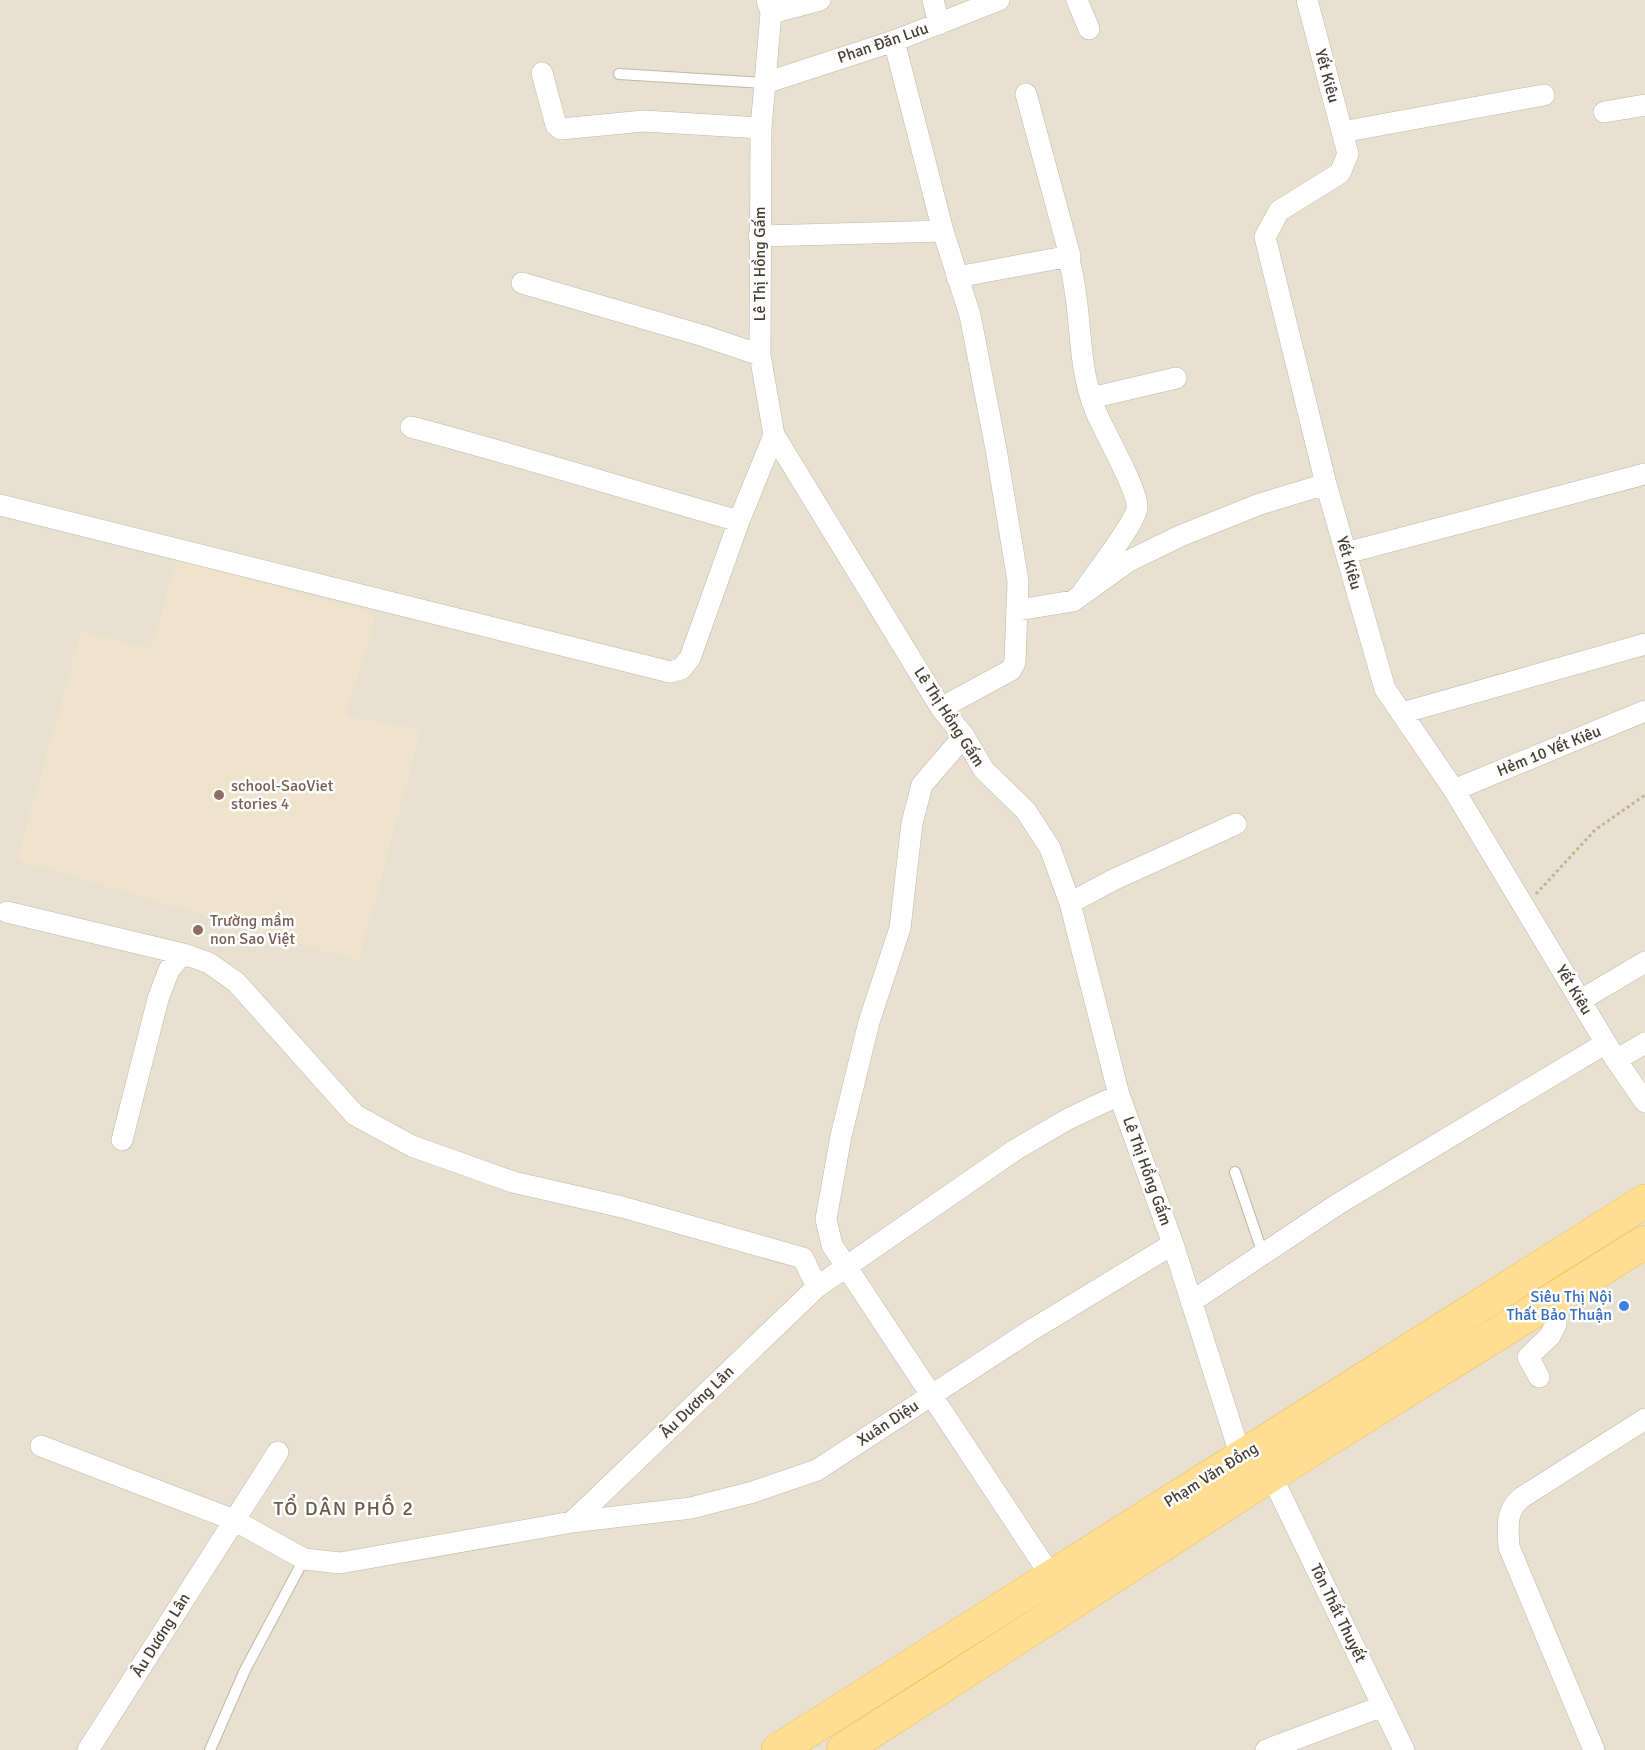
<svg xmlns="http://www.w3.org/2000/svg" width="1645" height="1750" viewBox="0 0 1645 1750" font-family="Signika,sans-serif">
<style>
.residential{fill:#e8e0d0}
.education{fill:#efe4cb}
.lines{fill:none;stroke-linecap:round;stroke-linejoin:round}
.lane-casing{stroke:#c0b6a5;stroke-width:12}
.street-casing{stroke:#c0b6a5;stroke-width:22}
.primary-casing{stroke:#f1be54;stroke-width:34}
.path{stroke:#c4b294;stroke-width:3;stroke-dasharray:3 3;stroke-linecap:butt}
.lane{stroke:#fff;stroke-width:10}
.street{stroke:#fff;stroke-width:21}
.primary{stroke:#ffdd91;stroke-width:33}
.education-dot{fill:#8d6e63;stroke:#fff;stroke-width:2}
.shop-dot{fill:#3f7fe0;stroke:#fff;stroke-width:2}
.labels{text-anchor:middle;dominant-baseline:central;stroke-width:5;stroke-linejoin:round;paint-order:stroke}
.street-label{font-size:16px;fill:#463e33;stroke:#fff}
.education-label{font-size:16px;fill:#785e54;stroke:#fff;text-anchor:start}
.shop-label{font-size:16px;fill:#366cbe;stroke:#fff;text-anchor:end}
.quarter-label{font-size:20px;letter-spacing:1.5px;fill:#6a5c49;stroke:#fff}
</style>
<rect width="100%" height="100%" fill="#f4eee3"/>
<!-- residential -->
<path class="residential" d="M0,0H1645V1750H0Z"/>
<!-- education -->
<path class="education" d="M176,560L366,611L375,617L346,716L421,729L359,961L17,860L81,632L152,648Z"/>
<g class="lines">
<defs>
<path id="lane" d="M619,74L765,83
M1235,1172L1263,1254
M210,1750L245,1670L304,1559"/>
<path id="street" d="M767,0L771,13L761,128L760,355L774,435L941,708L964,736L984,770L1026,811L1050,848L1070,903L1119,1095L1173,1244L1241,1457
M933,0L939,24
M1077,0L1089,29
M1307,0L1348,154L1340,173L1279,211L1265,237L1326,484L1385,689L1454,790L1616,1060L1645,1102
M771,13L820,0
M894,41L943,231L970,315L996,449L1018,581L1015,662L1011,670L941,708
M542,73L556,125L561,129L644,121L761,128
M765,83L894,41L999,0
M1604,112L1645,105
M1342,132L1544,95
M759,236L943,231
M1070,264C1083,314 1076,364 1096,412C1104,431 1139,492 1137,508C1135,524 1094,575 1083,592
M957,277L1070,256L1026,94
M522,283L704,336L760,355
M1091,398L1176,378
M411,427C521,456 629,490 739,521
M0,505L670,672L681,669L690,658L739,521L774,435
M1346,553L1645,474
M1018,610L1073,601L1129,561L1180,536L1260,504L1326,484
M1402,713L1645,644
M964,736L922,785L912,823L900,928L869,1022L841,1136L826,1219L832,1245L1051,1576
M1454,790L1645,711
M1070,903L1113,880L1236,824
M7,912L187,955
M1581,1000L1645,962
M1616,1060L1645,1043
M122,1140L158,999L169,970L178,959L187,955L209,963L236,982L355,1115L412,1146L513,1182L622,1207L803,1258L817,1287
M1191,1302L1338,1204L1606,1043
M1539,1377L1528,1357L1550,1336L1556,1324L1555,1316L1544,1305
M41,1446L234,1520L304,1559L340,1563L572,1522L817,1287L1015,1150L1068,1119L1119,1095
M1271,1475L1404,1750
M572,1522L691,1508L753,1492L817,1470L1030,1331L1173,1244
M88,1750L278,1452
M1266,1750L1383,1706
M1594,1750L1509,1547C1508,1527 1505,1512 1521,1498L1645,1419"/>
<path id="primary" d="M778,1750L1645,1201
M843,1750L1271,1475L1645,1242"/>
</defs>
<!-- lane casing -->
<use href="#lane" class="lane-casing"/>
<!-- street casing -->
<use href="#street" class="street-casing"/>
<!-- primary casing -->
<use href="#primary" class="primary-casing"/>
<!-- path -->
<path class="path" d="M1536,894L1595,830L1645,795"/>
<!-- lane -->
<use href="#lane" class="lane"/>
<!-- street -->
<use href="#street" class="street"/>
<!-- primary -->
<use href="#primary" class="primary"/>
</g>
<!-- markers -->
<g class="education-dot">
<circle cx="219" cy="795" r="6"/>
<circle cx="198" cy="930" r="6"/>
</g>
<circle class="shop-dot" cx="1624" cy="1306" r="6"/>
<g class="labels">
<!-- street labels -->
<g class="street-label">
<text transform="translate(883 43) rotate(-19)">Phan Đăn Lưu</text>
<text transform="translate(1327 76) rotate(75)">Yết Kiêu</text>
<text transform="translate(760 264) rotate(-90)">Lê Thị Hồng Gấm</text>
<text transform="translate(1349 563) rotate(74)">Yết Kiêu</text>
<text transform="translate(949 717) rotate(57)">Lê Thị Hồng Gấm</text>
<text transform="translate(1549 751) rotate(-22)">Hẻm 10 Yết Kiêu</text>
<text transform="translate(1574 990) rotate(59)">Yết Kiêu</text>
<text transform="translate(1147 1171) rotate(70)">Lê Thị Hồng Gấm</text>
<text transform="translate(697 1402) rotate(-44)">Âu Dương Lân</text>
<text transform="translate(888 1423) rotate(-33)">Xuân Diệu</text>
<text transform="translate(1211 1475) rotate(-32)">Phạm Văn Đồng</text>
<text transform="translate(1338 1613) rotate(64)">Tôn Thất Thuyết</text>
<text transform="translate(161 1635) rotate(-58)">Âu Dương Lân</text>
</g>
<!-- education labels -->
<g class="education-label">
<text x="231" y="786">school-SaoViet<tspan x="231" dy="18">stories 4</tspan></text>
<text x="210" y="921">Trường mầm<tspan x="210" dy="18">non Sao Việt</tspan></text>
</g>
<!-- shop labels -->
<g class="shop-label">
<text x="1612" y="1297">Siêu Thị Nội<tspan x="1612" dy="18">Thất Bảo Thuận</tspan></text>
</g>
<!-- quarter labels -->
<g class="quarter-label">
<text x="344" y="1508">TỔ DÂN PHỐ 2</text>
</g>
</g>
</svg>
